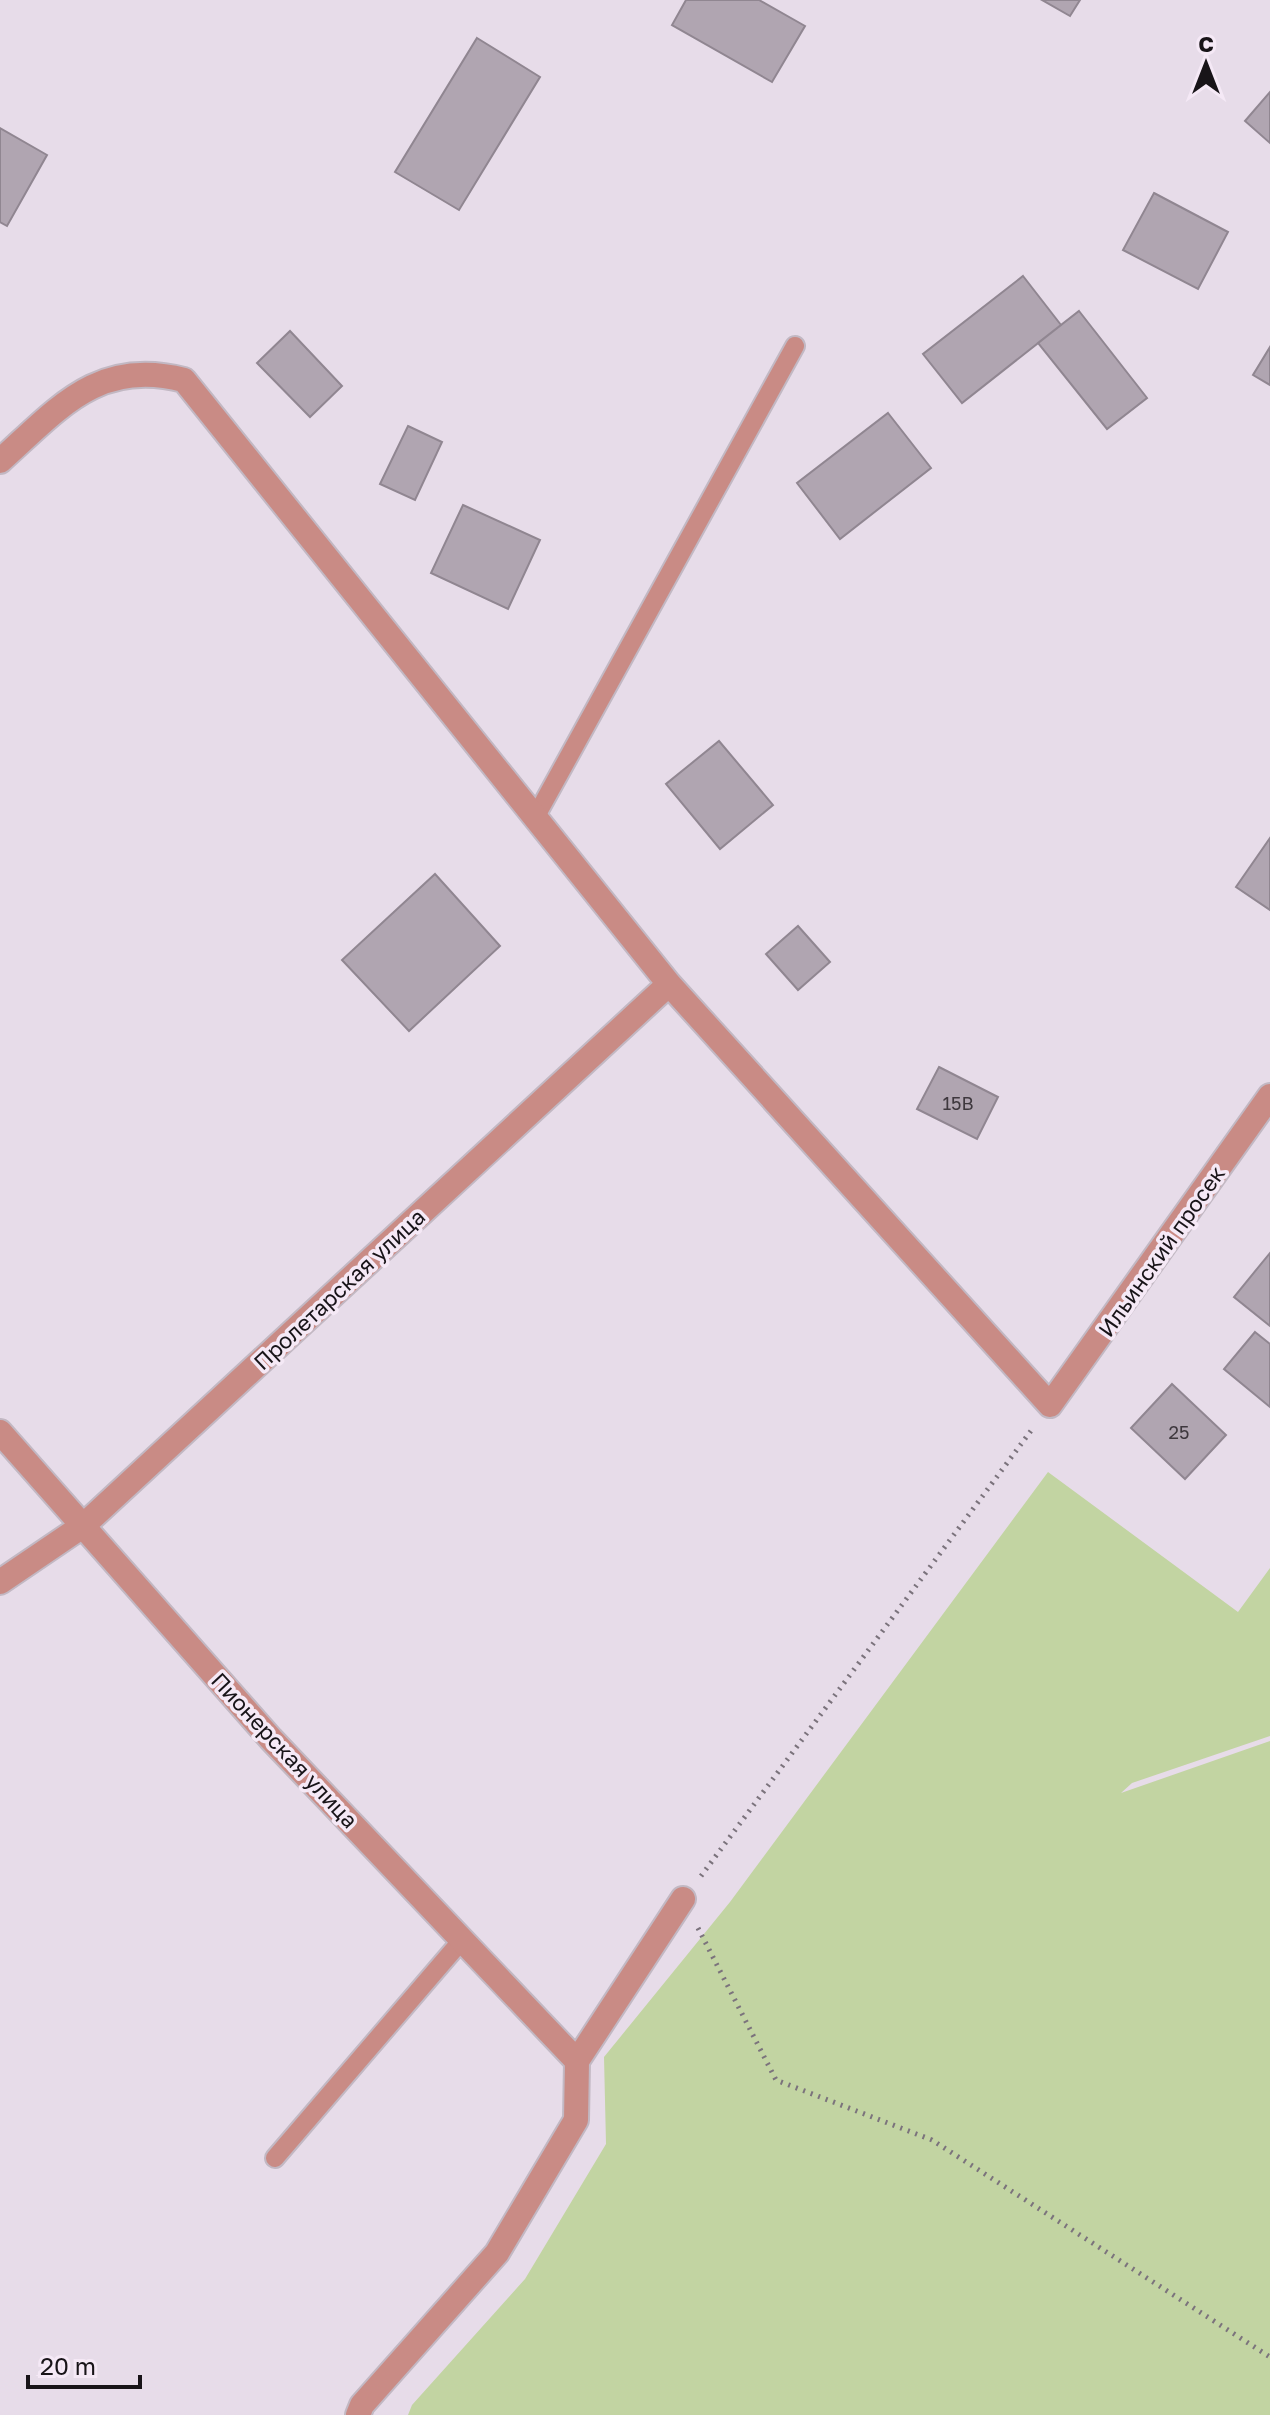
<svg xmlns="http://www.w3.org/2000/svg" width="1270" height="2415" viewBox="0 0 1270 2415" font-family="'Golos Text',sans-serif">
<style>
.green{fill:#c2d4a2}
.building{fill:#b0a5b1;stroke:#908691;stroke-width:2}
.lines{fill:none;stroke-linecap:round;stroke-linejoin:round}
.lane-casing{stroke:#c2b8c3;stroke-width:22}
.street-casing{stroke:#c2b8c3;stroke-width:28}
.path{stroke:#7b737c;stroke-width:5;stroke-dasharray:2 6;stroke-linecap:butt}
.lane{stroke:#c98b85;stroke-width:18}
.street{stroke:#c98b85;stroke-width:24}
.labels{text-anchor:middle;dominant-baseline:central;stroke-width:7;stroke-linejoin:round;paint-order:stroke}
.number-label{font-size:18px;fill:#3e383e}
.street-label{font-size:22px;fill:#181418;stroke:#f5e9f6}
</style>
<rect width="100%" height="100%" fill="#e7dce9"/>
<!-- green -->
<path class="green" d="M1048,1472L1238,1612L1270,1568V1736L1132,1783L1121,1793L1270,1741V2415H408L412,2405L525,2279L606,2144L604,2057L730,1902Z"/>
<!-- building -->
<path class="building" d="M686,0H759L805,26L772,82L672,25Z
M1042,0H1080L1070,16Z
M477,38L540,77L459,210L395,172Z
M1270,92V143L1245,121Z
M0,128L47,155L7,226L0,222Z
M1154,193L1228,232L1198,289L1123,250Z
M1023,276L1061,325L962,403L923,354Z
M1079,311L1147,398L1107,429L1038,343Z
M290,331L342,386L310,417L257,363Z
M1270,347V385L1253,375Z
M888,413L931,468L840,539L797,483Z
M408,426L442,442L415,500L380,484Z
M463,505L540,540L508,609L431,573Z
M719,741L773,805L720,849L666,784Z
M1270,838V910L1236,887Z
M435,874L500,946L409,1031L342,960Z
M798,926L830,962L798,990L766,954Z
M939,1067L998,1097L977,1139L917,1109Z
M1270,1253V1326L1234,1297Z
M1255,1332L1270,1344V1407L1224,1369Z
M1172,1384L1226,1435L1185,1479L1131,1428Z"/>
<g class="lines">
<defs>
<path id="lane" d="M536,816L795,346
M275,2158L462,1940"/>
<path id="street" d="M0,461C59,408 98,358 184,380L669,984L1050,1405L1270,1096
M0,1432L271,1739L577,2061
M0,1582L84,1525L669,984
M358,2415L362,2405L497,2253L576,2120L577,2061L683,1899"/>
</defs>
<!-- lane casing -->
<use href="#lane" class="lane-casing"/>
<!-- street casing -->
<use href="#street" class="street-casing"/>
<!-- path -->
<path class="path" d="M701,1876L1033,1428
M698,1928L776,2080L932,2140L1270,2357"/>
<!-- lane -->
<use href="#lane" class="lane"/>
<!-- street -->
<use href="#street" class="street"/>
</g>
<g class="labels">
<!-- number labels -->
<g class="number-label">
<text x="958" y="1103">15В</text>
<text x="1179" y="1432">25</text>
</g>
<!-- street labels -->
<g class="street-label">
<text transform="translate(1161 1251) rotate(-55)">Ильинский просек</text>
<text transform="translate(339 1289) rotate(-43)">Пролетарская улица</text>
<text transform="translate(285 1750) rotate(47)">Пионерская улица</text>
</g>
</g>
<!-- north arrow -->
<g transform="translate(1206 64)" stroke="#f5e9f6" stroke-width="6" paint-order="stroke">
<path d="M0-6L14 30L0 20L-14 30Z" fill="#181418"/>
<text y="-12" font-size="22" font-weight="bold" text-anchor="middle" fill="#181418">С</text>
</g>
<!-- scale -->
<path d="M28 2375v12h112v-12" fill="none" stroke="#181418" stroke-width="4"/>
<text x="40" y="2375" font-size="24" fill="#181418" stroke="#f5e9f6" stroke-width="6" paint-order="stroke">20 m</text>
</svg>
